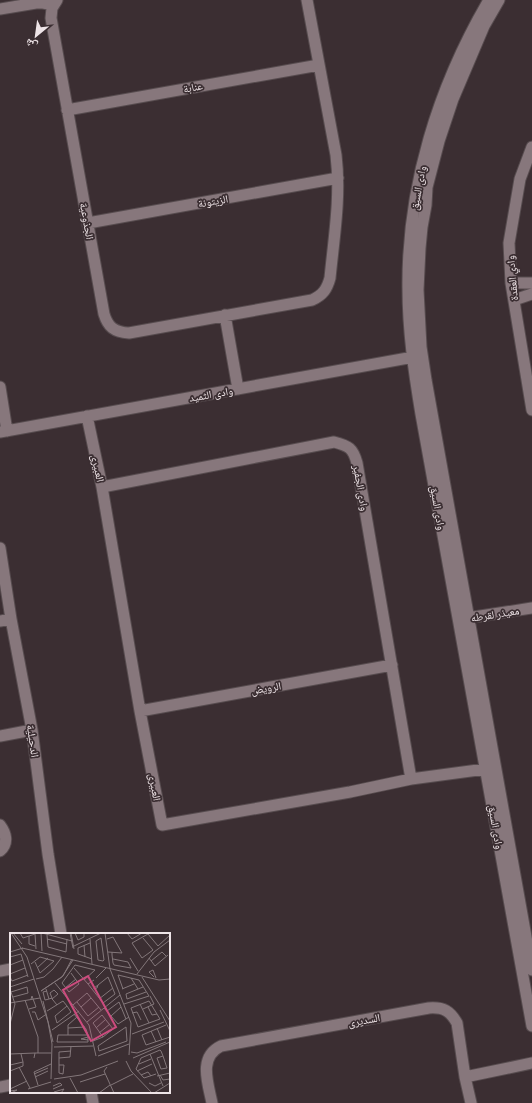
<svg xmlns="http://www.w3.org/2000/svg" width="532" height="1103" viewBox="0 0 532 1103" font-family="Merriweather,'Noto Naskh Arabic',serif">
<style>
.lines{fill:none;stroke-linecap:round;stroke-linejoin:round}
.minor-casing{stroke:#574c4f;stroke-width:13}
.minor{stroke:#87777c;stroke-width:11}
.labels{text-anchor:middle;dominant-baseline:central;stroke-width:3.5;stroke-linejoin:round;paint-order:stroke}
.street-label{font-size:11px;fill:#eee4e7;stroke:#3b2e32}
.inset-road{fill:none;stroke:#83777a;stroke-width:1}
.view{fill:#cd4b7e;fill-opacity:0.15;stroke:#cd4b7e;stroke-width:2}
.inset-edge{fill:none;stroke:#eee4e7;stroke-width:2}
</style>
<rect width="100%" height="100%" fill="#3b2e32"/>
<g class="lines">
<defs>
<path id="minor" d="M57,0L52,8L51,18L104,314C108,327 114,332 129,333L312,300C323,295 327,289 330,278C334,237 341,196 336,155L307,0
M489,0C438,87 407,187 408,288C408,331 414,372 421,414L532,1026
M499,0L484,26L453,99L439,141L427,187L426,205L422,227L420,248L418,290L421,347L426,380L532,970
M0,9L36,3H43L54,5
M67,110L319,65
M532,147L520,179L509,243L511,283L532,410
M88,223L338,178
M511,283H532
M514,300L532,294
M225,315L238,389
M0,387L7,431
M87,416L102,487L140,711L162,825L350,792L411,779L493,768
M0,432L419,356
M102,487L334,442C349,446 353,448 357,463L411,779
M0,548L11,619L32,730L48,854L61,934
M461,619L532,608
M0,621L11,619
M140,711L392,665
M0,736L32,730
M0,825C6,833 9,843 0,851
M0,971L11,969
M465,1077L532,1063
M0,1087L11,1085
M91,1092L93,1103
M212,1103C208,1083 198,1057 221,1046L429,1008C444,1007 450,1011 457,1023L465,1077L471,1103"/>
</defs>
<!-- minor casing -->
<use href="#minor" class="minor-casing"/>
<!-- minor -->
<use href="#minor" class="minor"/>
</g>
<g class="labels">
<!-- street labels -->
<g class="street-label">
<text transform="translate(193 87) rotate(-10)">عنابة</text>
<text transform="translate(418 188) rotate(-79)">وادى السيق</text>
<text transform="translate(213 201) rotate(-10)">الزيتونة</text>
<text transform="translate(87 221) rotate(80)">الجذوعية</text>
<text transform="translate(512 278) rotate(-95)">وادي العقدة</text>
<text transform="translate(211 394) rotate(-10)">وادى الثميد</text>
<text transform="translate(98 468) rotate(78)">العبيرى</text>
<text transform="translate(361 488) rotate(80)">وادى الجفير</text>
<text transform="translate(438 508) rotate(80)">وادى السيق</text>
<text transform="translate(495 614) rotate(-9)">معيذر لقرطه</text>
<text transform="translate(266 688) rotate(-10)">الرويض</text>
<text transform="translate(33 741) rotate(82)">الدحيلية</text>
<text transform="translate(155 787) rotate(80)">العبيرى</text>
<text transform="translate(496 827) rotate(80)">وادى السيق</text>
<text transform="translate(364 1020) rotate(-10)">السديرى</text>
</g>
</g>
<!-- overview -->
<g transform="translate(10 933)">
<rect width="160" height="160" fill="#3b2e32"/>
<path class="inset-road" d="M1,0L17,24L38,89L42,111L41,146M3,0L12,11M10,0L13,5L25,1M31,0L32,18M32,0L62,8M60,0L63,15M61,0L64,16M65,0L68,7L74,4V0M95,0L100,36L121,90L119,122M117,0L122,6L132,0M25,1L26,16M37,2L38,14L56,19L57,6M19,3V11L25,13M91,5L94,27L93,28L88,27L86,8ZM133,5L143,17M37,6L57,11M80,6L82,31M97,6L103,4L112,20L98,19M80,10L68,15V21L82,26M74,12L75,24M64,13L91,0M12,15L149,47L160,46M143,17L132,25L122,10L138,1L148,13L160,2M0,19L13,15M102,19V22L103,30L104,32L121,35L118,29L103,26M0,24L11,21L18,44M120,25L128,38M139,25L145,33L158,22M62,26L53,43L31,58L52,44L63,27M141,28L152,19L156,23M21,31L30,24L44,28L30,40L25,29M0,32L13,27M27,35L38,25M64,35L78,51L84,47M61,40L69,51L59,59L52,50L65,32L85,37L74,47M0,41L15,35M127,41L144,19L160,7M0,44L2,48L18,42M132,44L160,88M144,44L139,39L143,37L146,45M86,45L96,35M121,45L128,56M26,46L34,44L43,36L52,24M45,50L79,92L86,123M78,51L93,70L105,61L98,44L88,52M88,52L87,55L84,56V55ZM0,54L24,46M133,54L116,61L117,66L136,59M55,55L66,46M0,56L5,71L0,91M36,56L39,66L42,65M112,56L124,51M113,56L108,42L129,47L139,63M37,58L33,59L35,67L39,66M1,59L17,54L18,60L3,64M42,66L48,61L44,57L40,60L42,65V66L43,67L47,72M89,66L103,55M15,67L28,104V120M33,68L43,109M139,68L150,86L128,94L121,75ZM67,69L78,83L89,74M0,70L30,65M114,71L139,63M130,71L139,90M63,72L77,60L91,77M71,74L81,65M138,74L142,82L147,81M94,75L108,91L119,84M19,76L26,74L22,63L21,66M133,76L144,71L140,63M150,77L160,98M37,78L53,68L57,73L61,79L47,90L45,83L57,73M97,78L109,69L116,86M22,79H25L28,87L35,82M122,80L127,79L131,87M64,81L76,96L78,102V109H47L48,102H78M101,83L111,74M77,89L110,62M156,92L132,102L136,112L160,104M116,94L117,108L89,118L88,113ZM58,95L75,94M86,95L96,86M147,95L152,107M42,97L69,78M141,98L146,109M89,100L100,91M122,101L154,89M58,102V92L67,84M78,104L71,106L78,107M83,108L93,104L103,96L92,82L83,90L93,104M44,114L83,113M121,119L127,120L156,109M0,121L25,120M140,121L153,153M88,123L119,111M24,125L25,120H41M49,125L60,124L61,113M123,125L160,109M116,128L121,138L142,160M129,131L141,126M0,132L13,129L11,121M49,132H54L53,141L49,140V119L61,118M9,134L20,155M97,134L94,138L104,160M0,138L13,133V129M127,138L142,131M24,141L38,135M146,141L134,145L126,136L131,125L150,117L151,118L153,123L157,135L151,136L147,125L153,123M131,142L138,139L141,143M150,142L153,147L160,146M147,143L160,140M25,144L38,138M60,145L68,160M44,146L71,142L108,128M70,149L95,141M139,150L145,153L151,150M28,152L24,139L41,131M101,152L123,141M43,153L50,150L52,152L43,156M0,156L17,148M18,156L41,149M0,158L7,157L1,160M44,159L54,156L51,160M89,160L100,152M144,160L160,150"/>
<path class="view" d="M78,43L106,94L81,108L53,57Z"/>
<rect width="160" height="160" class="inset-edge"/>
</g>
<!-- north arrow -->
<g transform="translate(36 36) rotate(209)" stroke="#3b2e32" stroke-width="3" paint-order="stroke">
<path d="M0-3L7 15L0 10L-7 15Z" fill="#eee4e7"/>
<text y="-6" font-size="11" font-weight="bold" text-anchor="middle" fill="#eee4e7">ش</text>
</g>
</svg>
